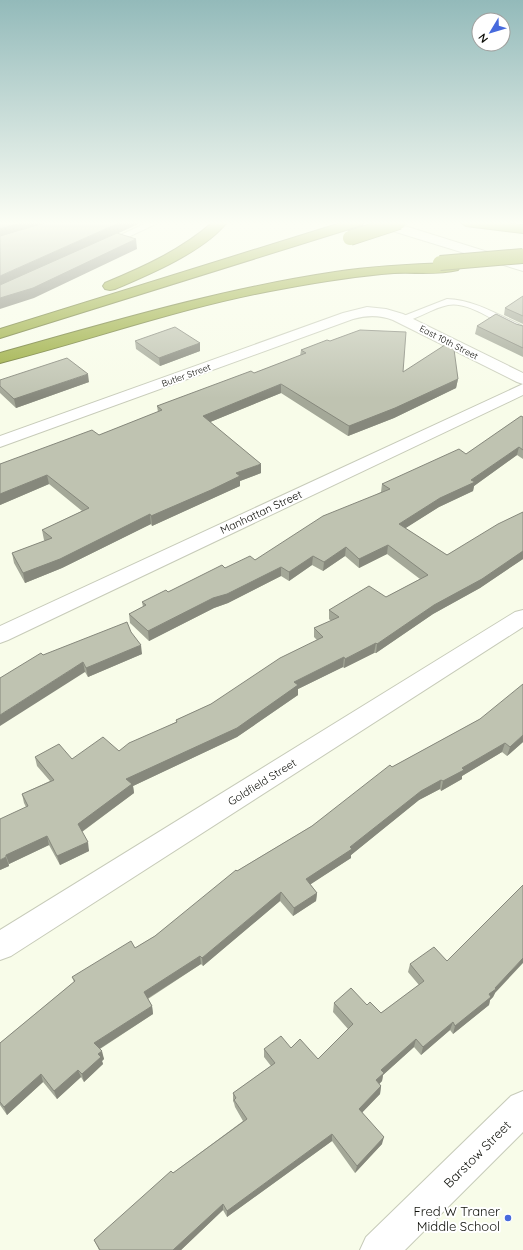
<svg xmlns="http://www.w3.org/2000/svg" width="523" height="1250" viewBox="0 0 523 1250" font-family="Quicksand,sans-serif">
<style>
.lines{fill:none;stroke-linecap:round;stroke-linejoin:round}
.service-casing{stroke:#c7cbb9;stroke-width:2}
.minor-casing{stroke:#c7cbb9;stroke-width:2}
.tertiary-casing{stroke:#c7cbb9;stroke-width:2}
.motorway-casing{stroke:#68742b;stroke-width:2}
.service{fill:#fff;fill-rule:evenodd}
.minor{fill:#fff;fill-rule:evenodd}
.tertiary{fill:#fff;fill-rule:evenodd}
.motorway{fill:#99ab3d;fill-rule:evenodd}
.motorway-bridge-casing{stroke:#68742b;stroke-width:16;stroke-linecap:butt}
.motorway-bridge{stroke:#99ab3d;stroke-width:14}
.wall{fill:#a4a898}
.shaded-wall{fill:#86887c}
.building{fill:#bfc3b1;stroke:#86887c}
.poi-dot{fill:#476add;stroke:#fff;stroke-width:1.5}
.labels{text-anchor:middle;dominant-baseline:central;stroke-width:4;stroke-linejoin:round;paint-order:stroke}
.far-street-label{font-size:9px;fill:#0e0f09;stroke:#fff}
.street-label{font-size:11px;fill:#0e0f09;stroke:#fff}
.near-street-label{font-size:13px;fill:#0e0f09;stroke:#fff}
.near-poi-label{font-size:13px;fill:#0e0f09;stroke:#fff;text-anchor:end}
</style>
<rect width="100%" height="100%" fill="#f8fce9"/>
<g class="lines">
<defs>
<path id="service" d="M148,222H160L111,245H108L104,243Z
M447,299C475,300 498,315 523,326V333C502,328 470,300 448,305C433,308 419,318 404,322L399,319L401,317Z"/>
<path id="minor" d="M367,307L386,309L403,314L523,373V384L517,382L393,320C380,315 367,315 353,319L0,447V436L343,313Z
M523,384V395L8,640L0,643V626Z
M523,610V627L11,956L0,960V930L515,612Z
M523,1091V1132L405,1250H360L366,1237L511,1096Z"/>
<path id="tertiary" d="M371,222H392L523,263V271L373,225Z"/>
<path id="motorway" d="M213,222H227C205,251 148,275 115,289L110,290L105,289L103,286L105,283C144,267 181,250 213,222Z
M344,222H364L362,225L0,338V329Z
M460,222H500L523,225V233L466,226Z
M453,263L458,264L460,267L458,270C438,275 415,272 394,273C356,276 318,282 281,289C185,306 94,339 0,363V353C111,322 221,289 335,272C374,266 414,264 453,263Z"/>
</defs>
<!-- service casing -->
<use href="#service" class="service-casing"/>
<!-- minor casing -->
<use href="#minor" class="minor-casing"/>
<!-- tertiary casing -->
<use href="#tertiary" class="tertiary-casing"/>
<!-- motorway casing -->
<use href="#motorway" class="motorway-casing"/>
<!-- service -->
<use href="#service" class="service"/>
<!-- minor -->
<use href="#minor" class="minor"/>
<!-- tertiary -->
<use href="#tertiary" class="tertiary"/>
<!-- motorway -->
<use href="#motorway" class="motorway"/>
<defs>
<path id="motorway-bridge" d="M350,238L399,222
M440,263L523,256"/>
</defs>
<!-- motorway-bridge casing -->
<use href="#motorway-bridge" class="motorway-bridge-casing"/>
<!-- motorway-bridge -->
<use href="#motorway-bridge" class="motorway-bridge"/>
</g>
<!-- wall -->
<path class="wall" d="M523,296V324L504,315L505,308Z
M516,324L523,326V357L475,334L477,326Z
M135,341L200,343V351L160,366L136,349Z
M330,341L403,372L458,379L456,388L394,418L348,436L281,393L210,422L261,473L240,481V486L211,499L152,526L151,524L62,568L25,583L14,563L12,553L45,541L44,540L42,530L82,511L49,484L0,505V464L99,435L158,412L157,406L254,373L300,356L301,350Z
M0,380L89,382L16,408L0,393Z
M523,417V459L517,455L474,486L473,491L439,507L405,528L447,555L523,512V559L480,588L433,614L376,653H374L344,668L343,667L298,689V695L237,737L133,786L134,793L82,832L89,851L60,865L49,845L9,864V866L0,870L26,807L24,803L22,794L50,781L37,766L35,757L72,759L119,751L176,722V720L211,704L317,640L314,637V628L331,621L329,619V610L386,597L420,579L387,554L359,568L345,556L323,571L312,565L289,581L281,576L228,603L214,608L149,641L130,623L129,614L143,607L142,602L168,592L225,568L255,560L381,492L382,484L466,454Z
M131,632L142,654L88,677L85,672L43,655Z
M480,719L523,742L507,756L502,752L462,776V779L441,791L440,789L419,800L351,855V858L310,884L317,893L316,901L293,916L280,901L203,966L201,964L148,999L152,1006L153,1014L100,1049L104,1059L102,1061L103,1064L84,1082L81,1077L57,1099L43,1082L7,1115L0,1105V1043L74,982L72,977L135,948L155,936L237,871L312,826L392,767Z
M447,961L495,993L493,997L490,1000L489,1005L453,1034L450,1030L421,1055L414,1047L383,1075L382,1081L379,1084L381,1086L380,1094L362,1112L382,1144L355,1173L332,1141L227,1217L223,1210L181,1250H99L94,1240L173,1173L243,1121L235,1107L234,1103L233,1101V1093L271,1066L264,1057V1049L291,1048L318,1059L348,1029L333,1012L334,1003L367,1005L381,1013L419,985L408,972L410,964Z"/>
<!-- shaded-wall -->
<path class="shaded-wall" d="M22,222H57L0,239V229Z
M121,222H143L0,287V276Z
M136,239L137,249L34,298L0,309V298Z
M200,343V351L160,366L159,358Z
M88,374L89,382L16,408L14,399Z
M458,379L456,388L394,418L348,436L349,426Z
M281,384V393L203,425V416Z
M519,447L517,455L474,486L473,491L439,507L398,533L399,524L440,498L471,480Z
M261,464V473L240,481V486L152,526L151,516L236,473Z
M47,475L49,484L0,505V494Z
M150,514L151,524L62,568L25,583L23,573Z
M388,545L387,554L359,568V559Z
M346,547L345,556L323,571L324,562Z
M523,551V559L480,588L433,614L376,653L377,644L434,605Z
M313,556L312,565L289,581V572Z
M281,567V576L228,603L214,608L149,641L148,631L213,598Z
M376,643L374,653L344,668L345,659Z
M141,645L142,654L88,677L86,668Z
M344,657L343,667L298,689V695L237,737L133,786L134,793L80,833L78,824L126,779L294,682Z
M83,662L85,672L0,726V715Z
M523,735V742L507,756L510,747Z
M505,743L502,752L462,776V779L441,791L443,781L462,768Z
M441,780L440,789L419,800L351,855V858L305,888L306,879L350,847L421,791Z
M47,836L49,845L9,864L6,855Z
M88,842L89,851L60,865L57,856Z
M6,857L9,866L0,870V860Z
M281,892L280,901L203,966L202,958Z
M317,893L316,901L293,916L294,908Z
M200,956L201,964L145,1000L144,992Z
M523,958V963L495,993L493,997L490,1000L489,1005L453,1034L455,1026L489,994Z
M152,1006L153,1014L96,1051L94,1043Z
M453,1022L450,1030L421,1055L423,1047Z
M416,1039L414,1047L383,1075L382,1081L375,1088L376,1080L381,1070Z
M102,1051L104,1059L102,1061L103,1064L84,1082L82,1074L98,1054Z
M78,1070L81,1077L57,1099L54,1091Z
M41,1074L43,1082L7,1115L4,1107Z
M381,1086L380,1094L358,1117L359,1109Z
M332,1134V1141L227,1217V1211Z
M384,1137L382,1144L355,1173L357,1166Z
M223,1204V1210L181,1250H173Z"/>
<!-- building -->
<path class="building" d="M0,222H22L0,229Z
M48,222H121L0,276V236Z
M117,233L136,239L33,288L0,298V285Z
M523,296V316L505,308Z
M496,314L516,324L523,326V348L477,326Z
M175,327L200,343L159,358L135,341Z
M360,330L406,332L403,372L451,341L453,342L458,379L395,408L349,426L281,384L203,416L261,464L236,473L240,476L211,490L151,516L150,514L60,559L23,573L12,553L52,538L42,530L89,508L47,475L0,494V464L92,430L99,435L162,410L157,406L251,371L254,373L306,353L301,350L327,340L330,341Z
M67,358L88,374L14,399L0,386V380Z
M521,416L523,417V450L519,447L471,480L475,482L440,498L399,524L447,555L498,524L523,512V551L482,579L434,605L377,644L376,643L345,659L344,657L294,682L298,685L237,728L126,779L132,784L78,824L88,842L57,856L47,836L6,855V857L0,860V819L28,806L22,794L54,780L35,757L59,744L72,759L103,737L119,751L129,743L177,722L176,720L211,704L280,658L323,637L314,628L339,617L329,610L369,586L386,597L428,575L388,545L359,559L346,547L324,562L313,556L289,572L281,567L227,594L213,598L148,631L129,614L146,605L142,602L166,590L168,592L222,565L225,568L250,556L255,560L323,516L390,489L382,484L459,449L466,454Z
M127,622L131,632L141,645L86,668L83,662L0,715V678L41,653L43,655Z
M523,684V735L510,747L505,743L462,768L464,770L443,781L441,780L421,791L350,847L352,849L306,879L317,893L294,908L281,892L202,958L200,956L144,992L152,1006L94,1043L102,1051L98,1054L101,1057L82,1074L78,1070L54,1091L41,1074L4,1107L0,1102V1043L75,981L72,977L131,941L135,948L155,936L236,870L237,871L312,826L390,765L392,767L480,719Z
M523,885V958L495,988L496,989L489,994L491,997L455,1026L453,1022L423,1047L416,1039L381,1070L384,1073L376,1080L381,1086L359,1109L384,1137L357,1166L332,1134L227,1211L223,1204L173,1250H100L94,1240L171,1171L173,1173L247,1119L234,1100L236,1098L233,1093L275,1063L264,1049L281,1036L291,1048L300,1039L318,1059L353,1024L334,1003L351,988L367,1005L370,1002L381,1013L424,981L410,964L434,947L447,961Z"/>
<!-- sky -->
<linearGradient id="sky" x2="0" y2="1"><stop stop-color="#93baba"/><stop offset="0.56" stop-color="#fcfef5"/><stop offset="1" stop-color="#fcfef5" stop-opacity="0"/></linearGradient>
<rect width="523" height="398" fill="url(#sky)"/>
<!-- markers -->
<circle class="poi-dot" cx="508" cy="1218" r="4"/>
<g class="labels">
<!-- far-street labels -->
<g class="far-street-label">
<text transform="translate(449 342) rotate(27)">East 10th Street</text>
<text transform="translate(186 375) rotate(-20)">Butler Street</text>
</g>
<!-- street labels -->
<g class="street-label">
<text transform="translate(261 512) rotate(-25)">Manhattan Street</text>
<text transform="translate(262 782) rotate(-32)">Goldfield Street</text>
</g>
<!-- near-street labels -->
<g class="near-street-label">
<text transform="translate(477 1154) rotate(-45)">Barstow Street</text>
</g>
<!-- near-poi labels -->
<g class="near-poi-label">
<text x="500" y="1211">Fred W Traner<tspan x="500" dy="15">Middle School</tspan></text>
</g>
</g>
<!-- north arrow -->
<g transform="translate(491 32) rotate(232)"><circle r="19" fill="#ffffff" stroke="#9f9f9d"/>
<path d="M0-3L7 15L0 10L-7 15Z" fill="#476add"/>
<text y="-6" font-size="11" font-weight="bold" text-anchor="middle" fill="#0e0f09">N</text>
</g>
</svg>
